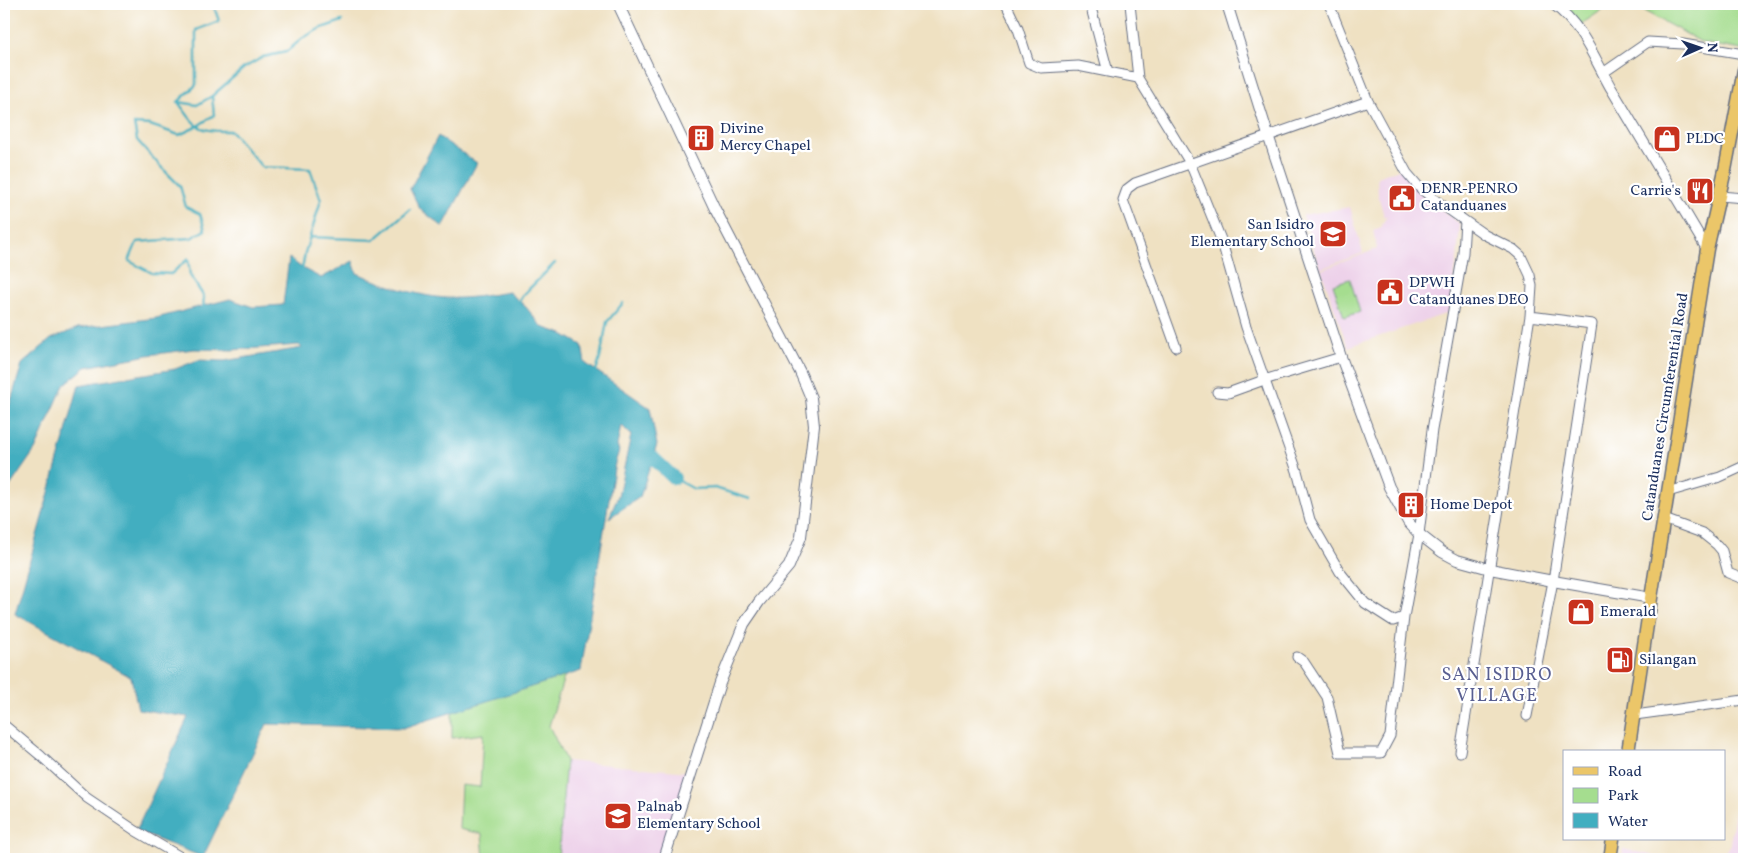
<svg xmlns="http://www.w3.org/2000/svg" width="1748" height="863" viewBox="0 0 1748 863" font-family="Vollkorn,serif">
<style>
.built{fill:#edd0e9}
.green{fill:#a5dd8f;stroke:#608676}
.water{fill:#42aec0;stroke:#2e6e8f}
.lines{fill:none;stroke-linecap:round;stroke-linejoin:round}
.stream{stroke:#42aec0;stroke-width:2.5}
.river{stroke:#42aec0;stroke-width:14}
.minor-casing{stroke:#656d81;stroke-width:11}
.tertiary-casing{stroke:#656d81;stroke-width:12}
.primary-casing{stroke:#656d81;stroke-width:15}
.minor{stroke:#fff;stroke-width:9}
.tertiary{stroke:#fff;stroke-width:10}
.primary{stroke:#ebc669;stroke-width:12}
.labels{text-anchor:middle;dominant-baseline:central;stroke-width:4.5;stroke-linejoin:round;paint-order:stroke}
.poi-label{font-size:15px;fill:#1b2f5e;stroke:#fff;text-anchor:start}
.street-label{font-size:15px;fill:#1b2f5e;stroke:#fff}
.quarter-label{font-size:18px;letter-spacing:1px;fill:#595f91;stroke:#fff}
</style>
<rect width="100%" height="100%" fill="#fff"/>
<filter id="ink" filterUnits="userSpaceOnUse"><feTurbulence type="fractalNoise" baseFrequency=".02" numOctaves="2"/><feDisplacementMap in="SourceGraphic" scale="10" xChannelSelector="R" yChannelSelector="G"/><feConvolveMatrix kernelMatrix="1 2 1 2 8 2 1 2 1" color-interpolation-filters="sRGB"/></filter>
<filter id="wash" filterUnits="userSpaceOnUse"><feTurbulence type="fractalNoise" baseFrequency=".0096" numOctaves="4" result="noise"/><feDisplacementMap in="SourceGraphic" scale="20" xChannelSelector="R" yChannelSelector="G"/><feGaussianBlur stdDeviation="1.12" result="paint"/><feColorMatrix in="noise" values="0 0 0 0 0 0 0 0 0 0 0 0 0 0 0 0 0 1.4 0 .05"/><feComposite in="paint" operator="in"/></filter>
<g filter="url(#wash)">
<rect width="100%" height="100%" fill="#efe1c2"/>
<!-- built -->
<path class="built" d="M1402,168L1422,195L1460,224L1457,258L1448,313L1348,347L1321,270L1377,249L1373,230L1380,228L1387,216H1384L1378,195L1377,177Z
M1350,207L1363,253L1320,269L1303,215Z
M566,761L688,772L662,859H558Z
M1735,813L1744,814V859H1622L1623,849L1668,859L1711,858L1724,854L1730,844Z"/>
<!-- green -->
<path class="green" d="M1564,4H1611L1580,25Z
M1631,4H1744V40L1742,50L1703,43Z
M1350,279L1360,312L1344,317L1333,284Z
M565,674L549,726L566,761L558,859H484L482,834L459,829L461,785L480,787L483,734L452,738V711Z"/>
<!-- water -->
<path class="water" d="M438,136L477,163L443,227L420,209L410,189Z
M289,258L302,268L321,278L353,261L357,273C382,284 420,297 447,298C468,299 489,295 509,292L526,307L542,327L563,334L582,345L585,363L650,408L657,445L640,497L609,518L618,496L631,435L621,425L617,446L619,451L615,463L581,671L403,728L267,724L203,857L136,831L188,717L138,709L131,677L15,614L79,385L175,369L198,360L224,361L302,348L299,345L232,350L194,349L148,355L86,367L64,385L35,450L4,495V412L9,407L22,364L51,339L78,328L156,318L230,299L253,307L283,305Z"/>
<g class="lines">
<!-- stream -->
<path class="stream" d="M213,4L219,21L196,30V85L178,102C197,128 197,132 231,131L262,167L310,169L321,200L305,253L302,270
M179,102L197,105L212,96L244,68L263,57L286,52L303,38L319,29L342,21
M310,237L374,240L410,209
M519,302L523,295L555,263
M203,308L204,297L190,275L188,259L171,274L152,273L129,261L137,242L191,238L205,230L200,214L186,207L180,186L161,167L137,140L134,124L150,125L179,135L196,127L214,115L212,96
M595,374L600,358L607,322L623,303
M674,478L694,489L715,488L750,499"/>
<!-- river -->
<path class="river" d="M642,448L646,458L654,459L674,478"/>
</g>
</g>
<g filter="url(#ink)">
<g class="lines">
<defs>
<path id="minor" d="M1006,4L1018,29L1029,63L1041,68L1078,66L1138,78
M1090,4L1108,72
M1130,4L1138,78L1190,163L1222,242L1246,327L1297,471L1310,520L1340,572L1365,603L1393,621L1404,617
M1329,4L1368,101L1407,173L1419,187L1431,197L1485,235L1513,249L1521,256L1530,275L1532,286L1530,316L1460,752
M1603,73L1648,42L1683,44L1744,54
M1720,196L1744,198
M1176,347L1123,200L1127,189L1135,183L1368,101
M1217,392L1228,393L1264,380L1341,357
M1668,492L1720,477L1744,466
M1664,519L1702,533L1717,545L1722,551L1728,573L1743,579
M1297,657L1304,662L1327,697L1340,753H1381L1390,736L1404,617L1419,534L1432,430L1463,253L1465,221
M1635,715L1744,700
M1527,716L1553,581L1592,324L1530,316
M4,725L41,756L87,798L136,831L184,859"/>
<path id="tertiary" d="M618,4L715,209L800,372L811,398L814,426L801,537L789,566L759,602L744,624L720,683L664,859
M1227,4L1268,135L1341,357L1389,487L1408,522L1419,534L1442,552L1457,560L1490,569L1553,581L1651,598
M1553,4C1582,25 1594,58 1611,88C1643,142 1675,195 1707,249"/>
<path id="primary" d="M1628,752L1651,598L1707,249L1725,170L1744,70
M1610,859L1613,839"/>
</defs>
<!-- minor casing -->
<use href="#minor" class="minor-casing"/>
<!-- tertiary casing -->
<use href="#tertiary" class="tertiary-casing"/>
<!-- primary casing -->
<use href="#primary" class="primary-casing"/>
<!-- minor -->
<use href="#minor" class="minor"/>
<!-- tertiary -->
<use href="#tertiary" class="tertiary"/>
<!-- primary -->
<use href="#primary" class="primary"/>
</g>
</g>
<!-- icons -->
<defs>
<symbol id="building-square" viewBox="-11 -11 22 22"><rect x="-9" y="-9" width="18" height="18" rx="4" fill="#c8321e" stroke="#fff"/><path d="M-4-6H4V6H1V3H-1V6H-4ZM-2.5-4.3h1.7v1.8h-1.7ZM.8-4.3h1.7v1.8H.8ZM-2.5-1h1.7V.8h-1.7ZM.8-1h1.7V.8H.8Z" fill="#fff"/></symbol>
<symbol id="shop-square" viewBox="-11 -11 22 22"><rect x="-9" y="-9" width="18" height="18" rx="4" fill="#c8321e" stroke="#fff"/><path d="M-5-2.5h2.3a2.7 3.5 0 0 1 5.4 0H5L5.5 6h-11ZM-1.5-2.5h3a1.5 2.3 0 0 0-3 0Z" fill="#fff"/></symbol>
<symbol id="restaurant-square" viewBox="-11 -11 22 22"><rect x="-9" y="-9" width="18" height="18" rx="4" fill="#c8321e" stroke="#fff"/><path d="M-5-6h1v4h1v-4h1v4h1v-4h1v5L-1.5 .5V6h-2V.5L-5-1ZM5-6V6H3V1.5H1.5Q1.5-4 5-6Z" fill="#fff"/></symbol>
<symbol id="civic-square" viewBox="-11 -11 22 22"><rect x="-9" y="-9" width="18" height="18" rx="4" fill="#c8321e" stroke="#fff"/><path d="M-.6-6.5H3V-4.5H.6V-3L4-1V1h2V6H-6V1h2V-1L-.6-3ZM-1.2 2.5V6h2.4V2.5Z" fill="#fff"/></symbol>
<symbol id="school-square" viewBox="-11 -11 22 22"><rect x="-9" y="-9" width="18" height="18" rx="4" fill="#c8321e" stroke="#fff"/><path d="M0-5L7-2L0 1L-7-2ZM-4 1L0 2.5L4 1V4Q0 6-4 4Z" fill="#fff"/></symbol>
<symbol id="fuel-square" viewBox="-11 -11 22 22"><rect x="-9" y="-9" width="18" height="18" rx="4" fill="#c8321e" stroke="#fff"/><path d="M-5.5-6h7V0h2V4h1.3V-2.5L3-4.5l.8-.8L6-3V5H2.5V1h-1V6h-7ZM-4.2-4.7v3.2H.2V-4.7Z" fill="#fff"/></symbol>
</defs>
<g fill-rule="evenodd">
<use href="#building-square" x="685" y="122" width="32" height="32"/>
<use href="#shop-square" x="1651" y="123" width="32" height="32"/>
<use href="#restaurant-square" x="1684" y="175" width="32" height="32"/>
<use href="#civic-square" x="1386" y="182" width="32" height="32"/>
<use href="#school-square" x="1317" y="218" width="32" height="32"/>
<use href="#civic-square" x="1374" y="276" width="32" height="32"/>
<use href="#building-square" x="1395" y="489" width="32" height="32"/>
<use href="#shop-square" x="1565" y="596" width="32" height="32"/>
<use href="#fuel-square" x="1604" y="644" width="32" height="32"/>
<use href="#school-square" x="602" y="800" width="32" height="32"/>
</g>
<g class="labels">
<!-- poi labels -->
<g class="poi-label">
<text x="720" y="129">Divine<tspan x="720" dy="17">Mercy Chapel</tspan></text>
<text x="1686" y="139">PLDC</text>
<text x="1421" y="189">DENR-PENRO<tspan x="1421" dy="17">Catanduanes</tspan></text>
<text x="1681" y="191" text-anchor="end">Carrie's</text>
<text x="1314" y="225" text-anchor="end">San Isidro<tspan x="1314" dy="17">Elementary School</tspan></text>
<text x="1409" y="283">DPWH<tspan x="1409" dy="17">Catanduanes DEO</tspan></text>
<text x="1430" y="505">Home Depot</text>
<text x="1600" y="612">Emerald</text>
<text x="1639" y="660">Silangan</text>
<text x="637" y="807">Palnab<tspan x="637" dy="17">Elementary School</tspan></text>
</g>
<!-- street labels -->
<g class="street-label">
<text transform="translate(1666 407) rotate(-81)">Catanduanes Circumferential Road</text>
</g>
<!-- quarter labels -->
<g class="quarter-label">
<text x="1497" y="675">SAN ISIDRO<tspan x="1497" dy="21">VILLAGE</tspan></text>
</g>
</g>
<!-- margin -->
<rect width="1748" height="863" fill="none" stroke="#fff" stroke-width="20"/>
<!-- legend -->
<rect x="1563" y="750" width="162" height="90" fill="#ffffff" stroke="#a4acbf"/>
<rect x="1573" y="767" width="25" height="8" fill="#ebc669" stroke="#a4acbf"/>
<text x="1608" y="776" font-size="15" fill="#1b2f5e">Road</text>
<rect x="1573" y="788" width="25" height="15" fill="#a5dd8f" stroke="#a4acbf"/>
<text x="1608" y="800" font-size="15" fill="#1b2f5e">Park</text>
<rect x="1573" y="813" width="25" height="15" fill="#42aec0" stroke="#a4acbf"/>
<text x="1608" y="826" font-size="15" fill="#1b2f5e">Water</text>
<!-- north arrow -->
<g transform="translate(1700 48) rotate(88)" stroke="#ffffff" stroke-width="4" paint-order="stroke">
<path d="M0-4L9 19L0 12L-9 19Z" fill="#1b2f5e"/>
<text y="-8" font-size="14" font-weight="bold" text-anchor="middle" fill="#1b2f5e">N</text>
</g>
</svg>
